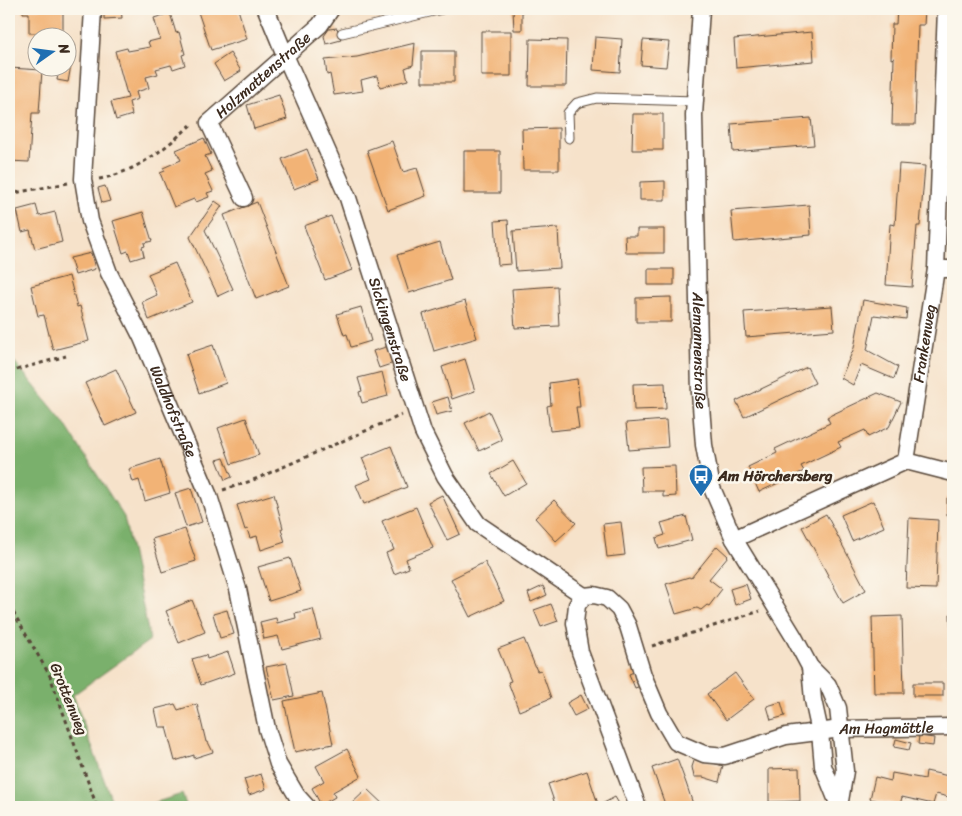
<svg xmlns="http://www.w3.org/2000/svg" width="962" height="816" viewBox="0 0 962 816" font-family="Sriracha,sans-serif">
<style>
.forest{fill:#7ab06c;stroke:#5a6d45}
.building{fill:#f2b376}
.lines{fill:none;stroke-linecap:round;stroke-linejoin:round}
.lane-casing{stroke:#574638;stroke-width:11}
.street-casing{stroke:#574638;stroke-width:19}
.path{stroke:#574638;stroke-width:3;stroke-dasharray:4 4;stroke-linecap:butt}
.lane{stroke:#fff;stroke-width:9}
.street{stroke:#fff;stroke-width:16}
.labels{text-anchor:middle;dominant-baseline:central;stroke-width:5;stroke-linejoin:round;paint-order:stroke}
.street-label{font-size:15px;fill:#3b2a1e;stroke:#fbf7ec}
.poi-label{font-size:15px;font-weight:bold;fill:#3b2a1e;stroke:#fbf7ec;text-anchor:start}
</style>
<rect width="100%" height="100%" fill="#fbf7ec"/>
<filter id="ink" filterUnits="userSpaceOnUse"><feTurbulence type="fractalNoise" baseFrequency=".02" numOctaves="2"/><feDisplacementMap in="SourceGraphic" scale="10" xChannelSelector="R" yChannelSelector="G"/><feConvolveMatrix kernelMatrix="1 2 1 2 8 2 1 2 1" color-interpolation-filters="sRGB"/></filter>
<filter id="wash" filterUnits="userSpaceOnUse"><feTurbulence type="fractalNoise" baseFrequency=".0096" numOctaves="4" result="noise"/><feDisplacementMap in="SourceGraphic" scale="20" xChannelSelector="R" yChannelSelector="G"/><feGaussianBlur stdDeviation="1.12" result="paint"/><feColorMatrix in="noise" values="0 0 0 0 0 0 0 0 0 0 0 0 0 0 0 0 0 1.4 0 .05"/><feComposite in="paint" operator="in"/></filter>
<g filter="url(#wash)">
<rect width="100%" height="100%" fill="#f6e2ca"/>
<!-- forest -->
<path class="forest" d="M9,355L63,421L124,517L150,640L73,695L114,807H9Z
M182,794L187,807H141Z"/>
<g id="blocks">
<!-- building -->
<path class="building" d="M23,9H63V33H29V13H23Z
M104,9H121L122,18L104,19Z
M197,9H238L247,39L211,50Z
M897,9H925L924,25H918L915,125H892L894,58L891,59L892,24H896Z
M513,10H522V30H514Z
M170,13L176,33L179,32L185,54L182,55L185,65L173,69L171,65L156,69L158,74L146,77L149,88L136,92L138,99L129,102L132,115L116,120L111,102L128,98L115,51L127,48L128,51L150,47L148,42L160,39L154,18Z
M337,28L341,40L326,44L324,36L329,29Z
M481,31H511V76H481Z
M812,32L814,61L736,68L734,39Z
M595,37L622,39L620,72L593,70Z
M530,39L567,40L566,86H529Z
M643,40L669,42L666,67L641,65Z
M68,42L75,44L68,82L57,80L59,68H68Z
M415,43L413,65L405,68L408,80L380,87L377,76H376L361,80L363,91L334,95L330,74L327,75L325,60L357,57Z
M422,51H454V82H422Z
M230,53L241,71L224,81L214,64Z
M9,68L42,70L39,113H32L29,162L9,161Z
M279,95L287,119L254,129L247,105Z
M633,114H663V150H632Z
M811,118L814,145L733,152L731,124Z
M559,128V170H523L522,129Z
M204,138L211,154L205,156L212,171L205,174L213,191L207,193L209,197L196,202L194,199L174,207L160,173L165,171L163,168L181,160L176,150Z
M392,141L403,172L417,168L426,196L388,210L367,150Z
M307,149L319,179L294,189L282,159Z
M464,151H500V193H464Z
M899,164L925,166L920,226H917L912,287L886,285L890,224L895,225Z
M665,181V200H640V182Z
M105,186L110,201L102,203L98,188Z
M215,201L222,206L205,230L233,289L218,296L190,237Z
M257,202L289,286L256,299L224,215Z
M36,205L39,216L55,212L62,242L35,249L30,230L22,232L17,210Z
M809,205L811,235L734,242L731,211Z
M143,212L152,241L144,243L145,246L142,247L144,256L131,260L128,251L123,253L113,221Z
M331,216L352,270L325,280L304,226Z
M508,220L511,264L498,265L495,221Z
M558,228L560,268L516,271L513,231Z
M637,229H664V253H626L625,236H637Z
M440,242L451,280L409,293L397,255Z
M91,253L95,269L75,275L70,258Z
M175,263L192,302L149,320L142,302L157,295L148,274Z
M648,269H674V285H648Z
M69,276L77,307L80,306L89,341L53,350L44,315L38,316L31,286Z
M557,286L559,326L515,328L512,289Z
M671,297V322H636V298Z
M863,300L907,308L906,319L874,315L867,350L898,367L894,379L861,365L853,385L841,378L854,348Z
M465,301L477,338L434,351L423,314Z
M832,306L834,330L746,337L744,312Z
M361,307L371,341L351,347L347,334L344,335L337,314Z
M213,345L226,383L199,393L186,354Z
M389,346L394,363L379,368L373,351Z
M465,359L475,391L452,399L442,367Z
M807,367L815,383L744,417L736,401Z
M116,369L136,412L105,426L85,383Z
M382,372L388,396L362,403L359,392L362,391L358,378Z
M577,379L580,407H576L579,428L550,431L547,406L551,405L549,383Z
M665,383L666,409L634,410L633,384Z
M878,393L901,402L889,427L868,437L865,430L838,442L841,447L801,466L804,471L759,492L748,467L777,453L775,449L830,423L827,417Z
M448,397L452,411L436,415L432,402Z
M489,411L502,440L479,451L465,423Z
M246,418L259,455L231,464L218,428Z
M666,420L668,447L629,450L626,423Z
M391,446L407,487L364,504L356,485L371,479L362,458Z
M224,458L232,477L225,480L217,460Z
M160,459L170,493L145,501L139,480L133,482L129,469Z
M513,461L526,483L504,496L491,474Z
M675,466L676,496L663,497V491H642L641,467Z
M191,488L202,522L186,527L175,493Z
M274,494L283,528L281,529L285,542L261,550L257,536L250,538L247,529L245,530L237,505Z
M442,495L460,534L447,540L428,502Z
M947,498H953V515H947Z
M554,500L576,523L556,541L535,518Z
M873,501L884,527L852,541L841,515Z
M416,507L433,548L406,559L409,568L394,574L386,553L394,550L382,521Z
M826,514L866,590L843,603L802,527Z
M686,516L692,540L659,549L656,538L665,535L661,523Z
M909,518L938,520L936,589L906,588Z
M621,522L625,555L607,557L603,524Z
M185,529L196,561L162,572L152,539Z
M717,546L728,556L709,579L722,589L709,606L707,605L701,610L697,608L676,614L666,584L689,577L691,578Z
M290,558L301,591L269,601L258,567Z
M485,562L504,601L470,617L451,579Z
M746,584L751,599L735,605L730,589Z
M543,586L547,595L531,602L528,593Z
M192,600L205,632L179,643L166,611Z
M551,604L558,621L541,627L534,610Z
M313,609L321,639L282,649L278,636L264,639L260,622L276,618L277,623L296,618L295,613Z
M227,610L234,634L220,638L213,614Z
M950,614H953V668H952Z
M902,616L904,693H874L872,617Z
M524,639L537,671L541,670L551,698L519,711L508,682L511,681L498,649Z
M228,652L235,673L201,685L192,659L206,655L207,659Z
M287,663L294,696L274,700L266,667Z
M636,671L641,686L635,688L629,674Z
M735,673L754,699L726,720L707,694Z
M913,683H943V696H913Z
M322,693L333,744L295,752L284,701Z
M581,695L588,709L574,716L567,703Z
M781,702L785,716L771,720L767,706Z
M175,704L178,710L197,704L206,742H208L213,752L194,758V755L175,761L166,727H159L155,709Z
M919,736L934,738L933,746L918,744Z
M896,739L911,743L909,750L894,747Z
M347,749L361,776L333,792L335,797L321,805L312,788L324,781L316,766Z
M695,758L723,766L719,782L703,777H694L692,767Z
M677,759L686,783L694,807H666L652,768Z
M799,768L800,801L769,802V769Z
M587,771L599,807H556L548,784Z
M926,771L953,777V798L936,794L933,804L902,797L900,805L870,799L875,777L891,781L892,773L925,779Z
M261,774L266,789L249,795L244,779Z
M367,789L386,807H348Z
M615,797L621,807H604L602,804Z"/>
</g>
</g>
<g filter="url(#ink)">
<use href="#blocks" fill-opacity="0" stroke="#574638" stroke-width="1"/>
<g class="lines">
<defs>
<path id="lane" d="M342,33L442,9
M569,138L568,113L577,103L597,98L695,101"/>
<g id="street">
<path id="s1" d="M93,9L83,179L90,221L109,273L142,338L209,496L238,589L267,729L278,764L297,796L307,807"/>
<path id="s2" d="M266,9L285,55L348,198L423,432L445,476L478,524L584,596"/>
<path id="s3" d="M701,9L694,115L700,393L704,445L712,488L734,539L794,637L810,667L828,685L838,708L845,771L839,807"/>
<path id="s4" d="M244,198L209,123L320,25L331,9"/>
<path d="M936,269H953"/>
<path id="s5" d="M906,461L936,269L946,9"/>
<path d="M906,461L953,473"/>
<path d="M734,539L906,461"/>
<path d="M810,667L813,700L820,732L823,766L839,806"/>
<path id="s6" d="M638,807L580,652L575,623L577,605L584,596L594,595L607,598L619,609L628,626L643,675L659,713L676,742L704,754L725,756L786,736L841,729L953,727"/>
</g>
</defs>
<!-- lane casing -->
<use href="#lane" class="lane-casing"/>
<!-- street casing -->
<use href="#street" class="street-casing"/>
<!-- path -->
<path class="path" d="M99,179C137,172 166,148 193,123
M9,194L68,183
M9,372L66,356
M223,490L251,481L402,415
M9,605L50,676L97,807
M652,646L760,611"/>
<!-- lane -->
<use href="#lane" class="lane"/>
<!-- street -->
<use href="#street" class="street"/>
</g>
</g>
<!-- icons -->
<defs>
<symbol id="bus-pin" viewBox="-11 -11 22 30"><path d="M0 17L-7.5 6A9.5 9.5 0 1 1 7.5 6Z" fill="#1f6fb2" stroke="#fbf7ec"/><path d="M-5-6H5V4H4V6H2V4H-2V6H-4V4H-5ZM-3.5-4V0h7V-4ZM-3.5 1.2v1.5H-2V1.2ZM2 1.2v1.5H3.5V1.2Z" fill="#fff"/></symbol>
</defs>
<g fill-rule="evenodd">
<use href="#bus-pin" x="687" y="462" width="28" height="38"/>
</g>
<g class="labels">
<!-- street labels -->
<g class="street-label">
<text stroke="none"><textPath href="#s4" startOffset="155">Holzmattenstraße</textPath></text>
<text stroke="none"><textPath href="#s2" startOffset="344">Sickingenstraße</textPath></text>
<text stroke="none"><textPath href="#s5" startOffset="119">Frankenweg</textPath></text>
<text stroke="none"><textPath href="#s3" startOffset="342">Alemannenstraße</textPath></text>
<text stroke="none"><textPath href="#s1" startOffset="421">Waldhofstraße</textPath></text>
<text transform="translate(69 699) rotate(68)">Grottenweg</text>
<text stroke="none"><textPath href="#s6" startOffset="626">Am Hagmättle</textPath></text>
</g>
<!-- poi labels -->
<g class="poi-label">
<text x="718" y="476">Am Hörchersberg</text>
</g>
</g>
<!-- margin -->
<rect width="962" height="816" fill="none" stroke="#fbf7ec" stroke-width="30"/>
<!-- north arrow -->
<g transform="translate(52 52) rotate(76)"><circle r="24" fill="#fbf7ec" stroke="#aea59a"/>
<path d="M0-4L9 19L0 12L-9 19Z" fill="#1f6fb2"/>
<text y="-8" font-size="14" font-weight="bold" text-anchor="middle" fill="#3b2a1e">N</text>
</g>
</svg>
